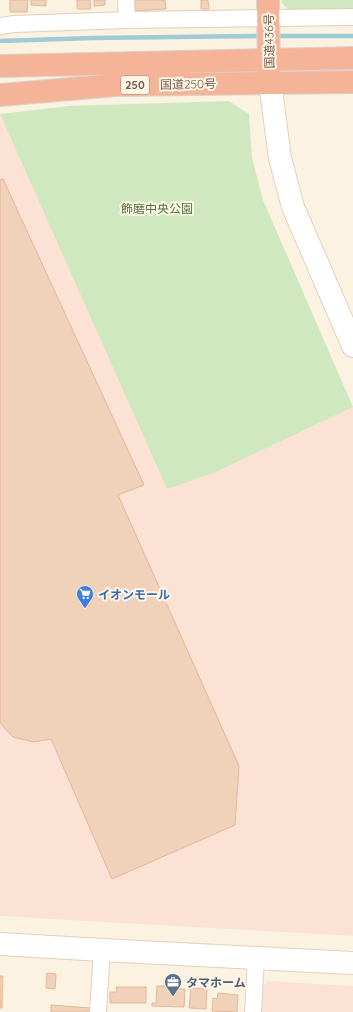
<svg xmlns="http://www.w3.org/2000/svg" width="353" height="1012" viewBox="0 0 353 1012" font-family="Quicksand,'Noto Sans JP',sans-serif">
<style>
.commercial{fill:#fce2d5}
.green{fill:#cfe8c0}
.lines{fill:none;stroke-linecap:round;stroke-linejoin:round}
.stream{stroke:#9dcbd6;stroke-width:4.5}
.building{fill:#f0d1b9;stroke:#e3b89a}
.street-casing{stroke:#dfcfbd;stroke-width:18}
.secondary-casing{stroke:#e4d0bb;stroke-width:24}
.highway-casing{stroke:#dad4d0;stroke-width:24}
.street{stroke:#fff;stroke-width:16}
.secondary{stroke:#fff;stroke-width:22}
.highway{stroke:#f5b498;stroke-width:22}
.labels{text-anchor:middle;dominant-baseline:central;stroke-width:4;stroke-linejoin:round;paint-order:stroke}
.shield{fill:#fff6e7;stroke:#9c8878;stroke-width:1}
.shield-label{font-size:11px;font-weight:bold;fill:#725949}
.street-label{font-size:12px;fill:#725949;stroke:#fff6e7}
.park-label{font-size:12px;fill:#4f7841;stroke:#fff6e7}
.shop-label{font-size:12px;font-weight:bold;fill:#366cbe;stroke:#fff6e7;text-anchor:start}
.service-label{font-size:12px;font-weight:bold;fill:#4e5e75;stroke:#fff6e7;text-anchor:start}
</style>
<rect width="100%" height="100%" fill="#fcf2e1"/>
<!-- commercial -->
<path class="commercial" d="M0,114L167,488L216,472L353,407V936L0,916Z
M268,981L353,986V1012H259L260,989Z"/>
<!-- green -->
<path class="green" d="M282,0H353V10L289,11L282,3Z
M229,101L249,114L252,158L263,200L353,407L216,472L167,489L0,114L69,106Z"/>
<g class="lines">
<!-- stream -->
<path class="stream" d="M274,36H353
M0,41L92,38L262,36"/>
</g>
<!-- building -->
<path class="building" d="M10,0H28L27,12H10Z
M31,0H46V6L31,5Z
M77,0H90L91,9H77Z
M94,0H105V5L94,6Z
M134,0H165L166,9L135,11Z
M201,0H208L209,9H201Z
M3,179L144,485L118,495L239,766L235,825L112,879L51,739L34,742L13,737L0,723V180Z
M47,973L56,974L55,989L46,988Z
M0,976H3L2,1008H0Z
M169,983H176L175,987H179V989H185L184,1007L152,1006V1003H156L157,986H169Z
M116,987H146V1003H110V992H117Z
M191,988L207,989L206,1009L189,1008Z
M218,993L238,995L237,1012L212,1011L213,998L217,999Z
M51,1005L90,1008V1012H51Z"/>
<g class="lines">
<defs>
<path id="street" d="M126,0L127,20
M0,26L14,24L127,20L353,17
M98,1012L102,950
M253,1012L256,958"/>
<path id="secondary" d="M270,83L280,158L293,207L353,346
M0,944L102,950L353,963"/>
<path id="highway" d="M268,0L269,75
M0,66L353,58
M0,95L116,85L353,82"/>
</defs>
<!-- street casing -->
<use href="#street" class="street-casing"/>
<!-- secondary casing -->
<use href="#secondary" class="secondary-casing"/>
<!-- highway casing -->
<use href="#highway" class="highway-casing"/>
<!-- street -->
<use href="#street" class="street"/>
<!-- secondary -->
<use href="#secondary" class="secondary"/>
<!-- highway -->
<use href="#highway" class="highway"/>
</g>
<!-- icons -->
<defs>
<symbol id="supermarket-pin" viewBox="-11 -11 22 30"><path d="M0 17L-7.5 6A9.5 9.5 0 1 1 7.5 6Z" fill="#3f7fe0" stroke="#fff6e7"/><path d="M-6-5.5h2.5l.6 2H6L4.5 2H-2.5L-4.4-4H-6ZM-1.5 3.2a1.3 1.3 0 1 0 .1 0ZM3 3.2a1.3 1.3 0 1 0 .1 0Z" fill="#fff"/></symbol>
<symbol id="office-pin" viewBox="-11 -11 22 30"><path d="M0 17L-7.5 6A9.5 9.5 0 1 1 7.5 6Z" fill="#5c6f8a" stroke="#fff6e7"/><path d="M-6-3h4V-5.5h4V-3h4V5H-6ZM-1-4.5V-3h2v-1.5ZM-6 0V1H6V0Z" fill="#fff"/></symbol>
</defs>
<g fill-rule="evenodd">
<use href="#supermarket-pin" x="75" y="584" width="20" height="27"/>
<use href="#office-pin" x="163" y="972" width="20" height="27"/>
</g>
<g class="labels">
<!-- shield labels -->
<rect class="shield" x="121" y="76" width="28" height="18" rx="3"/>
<g class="shield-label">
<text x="135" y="85">250</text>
</g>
<!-- street labels -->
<g class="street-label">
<text transform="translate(269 41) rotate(-91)">国道436号</text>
<text transform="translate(188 84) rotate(-1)">国道250号</text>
</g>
<!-- park labels -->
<g class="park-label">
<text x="157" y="208">飾磨中央公園</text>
</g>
<!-- shop labels -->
<g class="shop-label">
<text x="98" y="594">イオンモール</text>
</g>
<!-- service labels -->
<g class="service-label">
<text x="186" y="982">タマホーム</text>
</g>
</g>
</svg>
